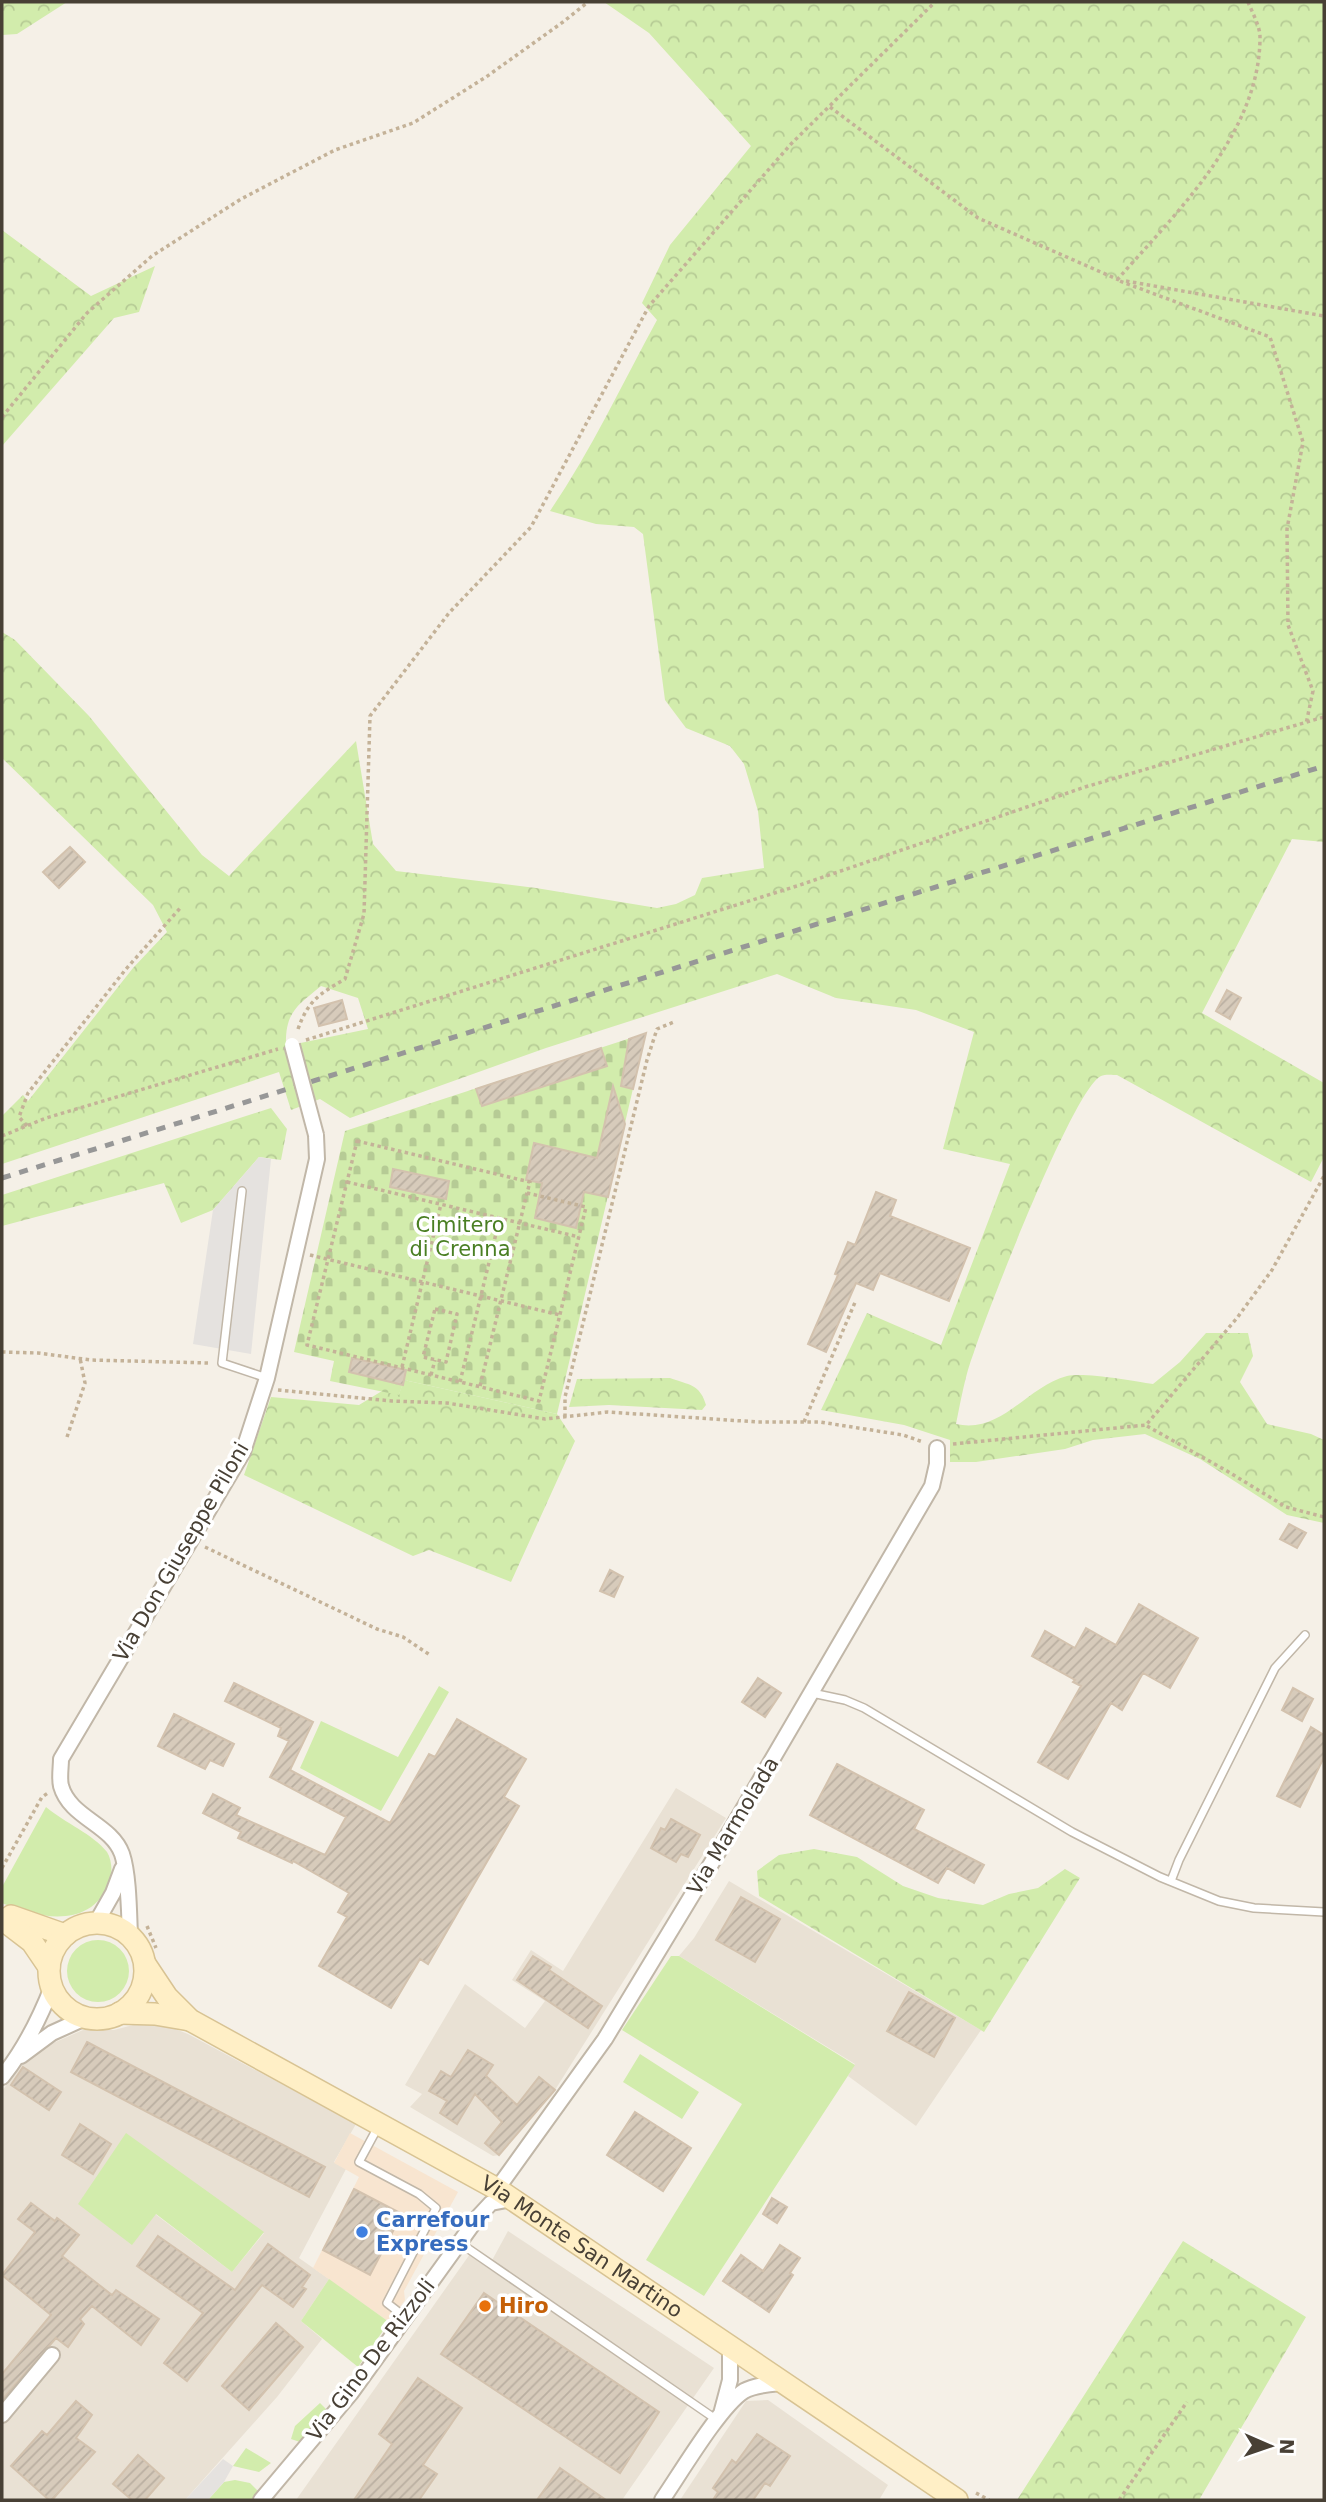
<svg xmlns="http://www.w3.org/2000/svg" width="1326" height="2502" viewBox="0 0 1326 2502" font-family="'DejaVu Sans',sans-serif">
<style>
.residential{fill:#e9e1d4;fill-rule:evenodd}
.commercial{fill:#f8e5d0}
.green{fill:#d2ecac}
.forest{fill:url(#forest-crowns);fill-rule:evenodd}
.cemetery{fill:url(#cemetery-stones)}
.parking{fill:#e5e2df}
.building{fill:url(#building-hatch);stroke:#d3c2ae;stroke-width:2}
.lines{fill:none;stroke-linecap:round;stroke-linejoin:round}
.lane-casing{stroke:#c1b7a8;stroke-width:10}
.street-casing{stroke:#c1b7a8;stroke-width:18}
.secondary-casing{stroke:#d8c393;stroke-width:24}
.path{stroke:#c4b298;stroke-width:3.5;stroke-dasharray:3.5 3.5;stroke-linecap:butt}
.lane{stroke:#fff;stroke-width:7}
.street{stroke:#fff;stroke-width:14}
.secondary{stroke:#ffefc6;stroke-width:21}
.rail{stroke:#979797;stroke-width:5;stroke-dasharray:9 9;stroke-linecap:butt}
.street-bridge-casing{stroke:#c1b7a8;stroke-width:18;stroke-linecap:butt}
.street-bridge{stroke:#fff;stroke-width:14}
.shop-dot{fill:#3f7fe0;stroke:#fff;stroke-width:2.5}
.food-dot{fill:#e8710a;stroke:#fff;stroke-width:2.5}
.labels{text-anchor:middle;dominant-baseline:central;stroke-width:7;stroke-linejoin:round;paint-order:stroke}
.park-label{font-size:21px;fill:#4a7f23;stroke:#fff}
.street-label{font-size:21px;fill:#484035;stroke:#fff}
.shop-label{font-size:21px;font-weight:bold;fill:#366cbe;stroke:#fff;text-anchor:start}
.food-label{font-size:21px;font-weight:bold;fill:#c56008;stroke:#fff;text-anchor:start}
</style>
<defs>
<pattern id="forest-crowns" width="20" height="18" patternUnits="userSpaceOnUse" patternTransform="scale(1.75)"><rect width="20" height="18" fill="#d2ecac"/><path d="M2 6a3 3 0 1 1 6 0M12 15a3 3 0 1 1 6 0" fill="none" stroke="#b6cb95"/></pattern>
<pattern id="cemetery-stones" width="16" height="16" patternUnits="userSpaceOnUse" patternTransform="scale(1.75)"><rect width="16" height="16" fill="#d2ecac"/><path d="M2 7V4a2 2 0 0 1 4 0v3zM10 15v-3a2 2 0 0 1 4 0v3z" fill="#b6cb95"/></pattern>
<pattern id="building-hatch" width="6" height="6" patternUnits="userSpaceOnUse" patternTransform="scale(1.75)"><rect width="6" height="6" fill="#d7cbbb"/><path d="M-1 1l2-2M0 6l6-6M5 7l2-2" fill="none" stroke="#baafa1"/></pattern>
</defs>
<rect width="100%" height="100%" fill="#f5f0e7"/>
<!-- residential -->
<path class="residential" d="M676,1788L726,1818L555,2090L499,2155L493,2156L410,2107L422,2094L405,2085L465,1984L525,2028L545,2001L512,1980L531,1950L563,1971Z
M729,1881L981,2030L916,2126L848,2076L855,2064L679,1956L694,1938Z
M162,2024L188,2034L356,2124L334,2162L346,2169L299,2258L329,2279L301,2321L322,2339L277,2397L185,2500H2V2091L25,2061L51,2044L83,2030H114L133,2025ZM155,2214L264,2233L232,2272Z
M508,2231L714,2368L622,2500H296L470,2254L490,2264Z
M768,2400L888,2485L879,2500H680L746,2401Z"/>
<!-- commercial -->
<path class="commercial" d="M350,2133L458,2192L404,2291L405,2300L389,2322L313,2268L359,2177L334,2163Z"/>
<!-- green -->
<path class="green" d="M439,1686L449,1692L381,1811L300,1768L321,1721L398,1757Z
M46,1807C65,1823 93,1834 107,1852C112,1860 113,1874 109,1883C91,1929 39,1919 2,1903V1887Z
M67 1971a31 31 0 1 1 62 0a31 31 0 1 1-62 0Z
M671,1956H679L855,2065L704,2296L646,2260L742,2104L622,2030Z
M640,2054L699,2092L682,2119L623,2082Z
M126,2133L264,2232L232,2272L156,2214L132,2245L78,2204Z
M329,2279L389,2322L358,2367L301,2321Z
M320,2403L328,2411L300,2442L291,2439L295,2426Z
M246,2448L271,2463L259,2472L233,2466Z
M235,2480L250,2483L259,2492L251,2500H208L224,2482Z"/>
<!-- forest -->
<path class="forest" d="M2,2H67L17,34L2,35Z
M604,2H1324V842L1292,839L1202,1013L1324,1083V1157L1311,1182L1117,1075C1113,1075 1105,1074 1101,1076C1074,1088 987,1312 974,1352C965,1375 961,1400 956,1424C1002,1434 1026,1387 1067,1376C1084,1372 1133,1381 1153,1384L1180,1362L1206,1333H1248L1253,1356L1240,1382L1267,1424L1311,1434L1324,1440V1523L1287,1515L1200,1459L1145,1434L1093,1440L1065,1449L976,1462H950V1440L904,1425L821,1410L867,1313L941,1345L1010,1164L943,1149L974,1032L916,1010L836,998L777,974L546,1048L350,1118L320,1099L291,1110L279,1072L2,1164V1116L23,1095L28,1101L133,968L167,932L153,905L2,758V632L15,640L89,716L202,855L229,876L356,741L373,844L396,871L536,888L657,908L676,904L695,895L702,878L764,868L758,811L744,764L730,746L686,728L665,700L643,534L634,527L596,524L550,511C591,451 622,384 657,320L642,303L670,245L751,146L649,33ZM321,986L358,998L368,1029L286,1046C285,1012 297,1006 321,986Z
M2,230L91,296L155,266L139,312L114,318L2,446Z
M271,1108L287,1129L281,1160L259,1157L213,1210L181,1223L164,1183L2,1226V1195Z
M670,1378C689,1385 700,1384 706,1405L702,1410L609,1405L569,1407L577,1379Z
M404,1380L557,1414L575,1441L511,1582L429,1550L413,1556L244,1475L271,1397L359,1405L382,1391L399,1394Z
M814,1849L857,1857L903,1886L938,1898L983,1905L1009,1894L1038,1888L1065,1869L1080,1878L984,2032L759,1896L757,1871L779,1855Z
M1183,2241L1306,2317L1199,2500H1017Z"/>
<!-- cemetery -->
<path class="cemetery" d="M646,1033L557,1414L404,1380L399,1395L330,1381L334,1361L294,1352L345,1131Z"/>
<!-- parking -->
<path class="parking" d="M259,1157L271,1159L251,1354L193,1344L213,1210Z
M223,2459L233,2466L224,2482L208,2500H185Z"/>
<!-- building -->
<path class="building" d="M70,847L85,862L59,888L43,872Z
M1227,990L1241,998L1230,1019L1216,1011Z
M342,1000L347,1019L319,1026L314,1008Z
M646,1033L633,1089L621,1086L629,1039Z
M601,1048L607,1066L482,1106L476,1089Z
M613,1086L625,1124L608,1197L584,1192L576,1228L535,1218L542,1183L526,1180L534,1143L597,1158Z
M393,1169L449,1181L446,1199L390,1187Z
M876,1192L896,1200L890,1216L970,1248L949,1301L880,1273L873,1290L856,1283L826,1352L808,1344L838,1275L835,1274L848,1242L855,1245Z
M352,1358L406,1370L403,1385L349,1372Z
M1289,1524L1306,1533L1297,1548L1280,1539Z
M610,1570L623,1577L614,1597L600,1591Z
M1139,1604L1198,1638L1170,1688L1143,1673L1122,1710L1111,1703L1068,1779L1038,1762L1081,1686L1073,1682L1075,1680L1032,1656L1045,1631L1075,1648L1086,1628L1116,1645Z
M758,1678L781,1693L765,1717L742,1702Z
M234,1683L313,1722L290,1770L390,1823L429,1754L435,1757L457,1719L526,1759L504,1797L519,1806L428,1964L420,1959L391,2008L319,1966L347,1917L338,1912L349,1893L293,1861L292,1863L238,1838L241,1832L203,1813L213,1794L240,1808L236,1815L325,1855L346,1817L270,1777L289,1741L278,1736L281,1728L225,1701Z
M1293,1688L1313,1699L1302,1721L1282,1710Z
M174,1714L234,1744L223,1766L210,1760L205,1769L158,1746Z
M1311,1727L1324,1735V1757L1300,1807L1277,1796Z
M837,1764L924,1810L914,1829L984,1865L974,1883L947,1868L938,1883L810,1815Z
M671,1819L700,1835L688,1857L681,1854L676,1862L651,1848L661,1828L665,1830Z
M741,1897L780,1919L755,1962L716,1940Z
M533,1956L551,1967L549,1970L602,2006L588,2028L517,1980Z
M909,1992L955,2018L934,2057L887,2031Z
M87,2042L325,2167L309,2197L71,2072Z
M468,2050L493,2065L486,2076L517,2105L539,2077L555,2090L499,2155L485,2143L502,2122L475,2094L457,2124L440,2113L447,2101L429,2091L441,2071L451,2077Z
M23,2067L61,2092L49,2110L11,2085Z
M635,2112L691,2148L663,2191L607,2155Z
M80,2124L111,2144L93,2174L62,2155Z
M354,2189L402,2214L370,2275L323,2250Z
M772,2198L787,2207L777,2223L763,2214Z
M31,2203L55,2221L57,2218L79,2235L62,2256L112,2295L116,2290L159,2319L141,2345L92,2306L80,2319L84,2324L68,2347L56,2338L2,2400V2374L51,2315L2,2275L35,2232L18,2219Z
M158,2236L235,2290L268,2244L310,2275L302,2287L306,2289L293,2307L262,2285L187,2381L164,2363L203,2313L137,2266Z
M780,2245L800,2258L790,2273L793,2275L769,2312L723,2281L741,2255L763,2271Z
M484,2293L659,2412L620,2473L441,2354Z
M276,2323L303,2347L249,2410L222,2386Z
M418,2378L462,2408L423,2465L437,2474L419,2500H354L392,2444L379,2434Z
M76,2401L92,2415L76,2438L95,2452L52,2500H49L11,2466L42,2431L47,2435Z
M757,2434L790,2456L770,2486L765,2483L753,2500H713L718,2492L713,2488L732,2460L736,2463Z
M138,2455L164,2478L145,2500H132L113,2484Z
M560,2468L606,2500H537Z"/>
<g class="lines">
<defs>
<path id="lane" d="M242,1191L222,1363L267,1378
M812,1693L845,1700L864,1708L1072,1832L1160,1877L1219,1901L1254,1908L1324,1912
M1171,1881L1179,1860L1275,1668L1305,1635
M379,2125L359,2162L419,2194L436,2208L387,2303L405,2317
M460,2243L717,2420"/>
<path id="street" d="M96,1923L113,1893L122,1869
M130,1936C129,1914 129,1875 122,1854C111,1824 70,1818 61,1786C59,1778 61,1767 61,1759L243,1452L267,1378L317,1159L316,1135
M21,2056L52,2033L85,2018
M2,2077C24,2050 39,2020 52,1987
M497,2189L605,2039L714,1859L932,1486L937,1464V1448
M721,2414L730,2380V2347
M2,2415L52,2355
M261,2500L351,2393L478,2217L491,2203L511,2199
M662,2500C680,2474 720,2406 744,2391C755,2385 770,2384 781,2383"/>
<g id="secondary">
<path d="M11,1916L65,1935"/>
<path d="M2,1919L32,1942L49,1967"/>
<circle cx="97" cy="1971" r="48"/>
<path id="s1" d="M145,1964L167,1997L190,2020L497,2189L957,2500"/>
<path d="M120,2013L155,2014L190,2020"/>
</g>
</defs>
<!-- lane casing -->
<use href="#lane" class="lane-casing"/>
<!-- street casing -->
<use href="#street" class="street-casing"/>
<!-- secondary casing -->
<use href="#secondary" class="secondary-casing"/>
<!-- path -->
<path class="path" d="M1248,2C1252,12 1260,26 1260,37C1260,133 1176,213 1117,280L1270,337L1303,442L1287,529L1288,625L1313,691L1306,724
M830,107L978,218L1119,280
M1126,281L1324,316
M2,417L87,313L152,256L241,199L335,150L413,123L486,77L563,22L588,2
M298,1029C308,1001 319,994 345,979L364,914L370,716L449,613L531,527L649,306L791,144L935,2
M306,1040L800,885L1085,787L1324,717
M27,1126L19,1117L28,1093L126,969L182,906
M2,1136L46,1118L278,1049
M357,1141L530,1182L527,1193L586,1207L539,1401L307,1345Z
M347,1182L579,1237
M310,1255L560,1315
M435,1309L457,1314L446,1362L423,1357Z
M2,1352L38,1353L91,1360L209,1363
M402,1367L441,1204
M431,1375L435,1360
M460,1382L500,1217
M480,1386L527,1193
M278,1390L392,1401L447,1403L545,1419L608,1412L758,1422H820L903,1435L923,1442
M565,1417V1397L647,1060L657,1029L674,1022
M804,1422L856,1300
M1147,1426L1227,1471L1286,1507L1324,1517
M67,1437L85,1383L80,1358
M953,1444L1146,1425L1237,1318L1272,1270L1324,1176
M205,1547L377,1629L403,1637L430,1655
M2,1868L42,1797L48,1793
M147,1926L156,1948
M976,2493L989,2500
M1119,2500L1187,2402"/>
<!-- lane -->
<use href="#lane" class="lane"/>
<!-- street -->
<use href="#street" class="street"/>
<!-- secondary -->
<use href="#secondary" class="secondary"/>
<!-- rail -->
<path class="rail" d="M2,1178L1324,766"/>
<defs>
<path id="street-bridge" d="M292,1045L316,1135"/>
</defs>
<!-- street-bridge casing -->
<use href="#street-bridge" class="street-bridge-casing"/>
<!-- street-bridge -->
<use href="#street-bridge" class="street-bridge"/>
</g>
<!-- markers -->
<circle class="shop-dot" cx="362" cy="2232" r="7"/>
<circle class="food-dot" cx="485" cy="2306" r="7"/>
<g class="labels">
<!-- park labels -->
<g class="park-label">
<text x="460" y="1225">Cimitero<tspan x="460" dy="24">di Crenna</tspan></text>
</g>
<!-- street labels -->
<g class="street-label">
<text transform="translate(181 1552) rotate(-60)">Via Don Giuseppe Piloni</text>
<text transform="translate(733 1826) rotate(-59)">Via Marmolada</text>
<text stroke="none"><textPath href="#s1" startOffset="525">Via Monte San Martino</textPath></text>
<text transform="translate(371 2360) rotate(-53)">Via Gino De Rizzoli</text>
</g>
<!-- shop labels -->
<g class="shop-label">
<text x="376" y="2220">Carrefour<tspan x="376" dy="24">Express</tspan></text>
</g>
<!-- food labels -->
<g class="food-label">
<text x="499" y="2306">Hiro</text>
</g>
</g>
<!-- border -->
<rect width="1326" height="2502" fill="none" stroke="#484035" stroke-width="7"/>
<!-- north arrow -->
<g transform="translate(1270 2446) rotate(92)" stroke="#ffffff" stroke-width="5" paint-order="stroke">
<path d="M0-5L12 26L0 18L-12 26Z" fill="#484035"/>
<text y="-10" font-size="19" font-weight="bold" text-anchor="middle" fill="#484035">N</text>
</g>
</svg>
